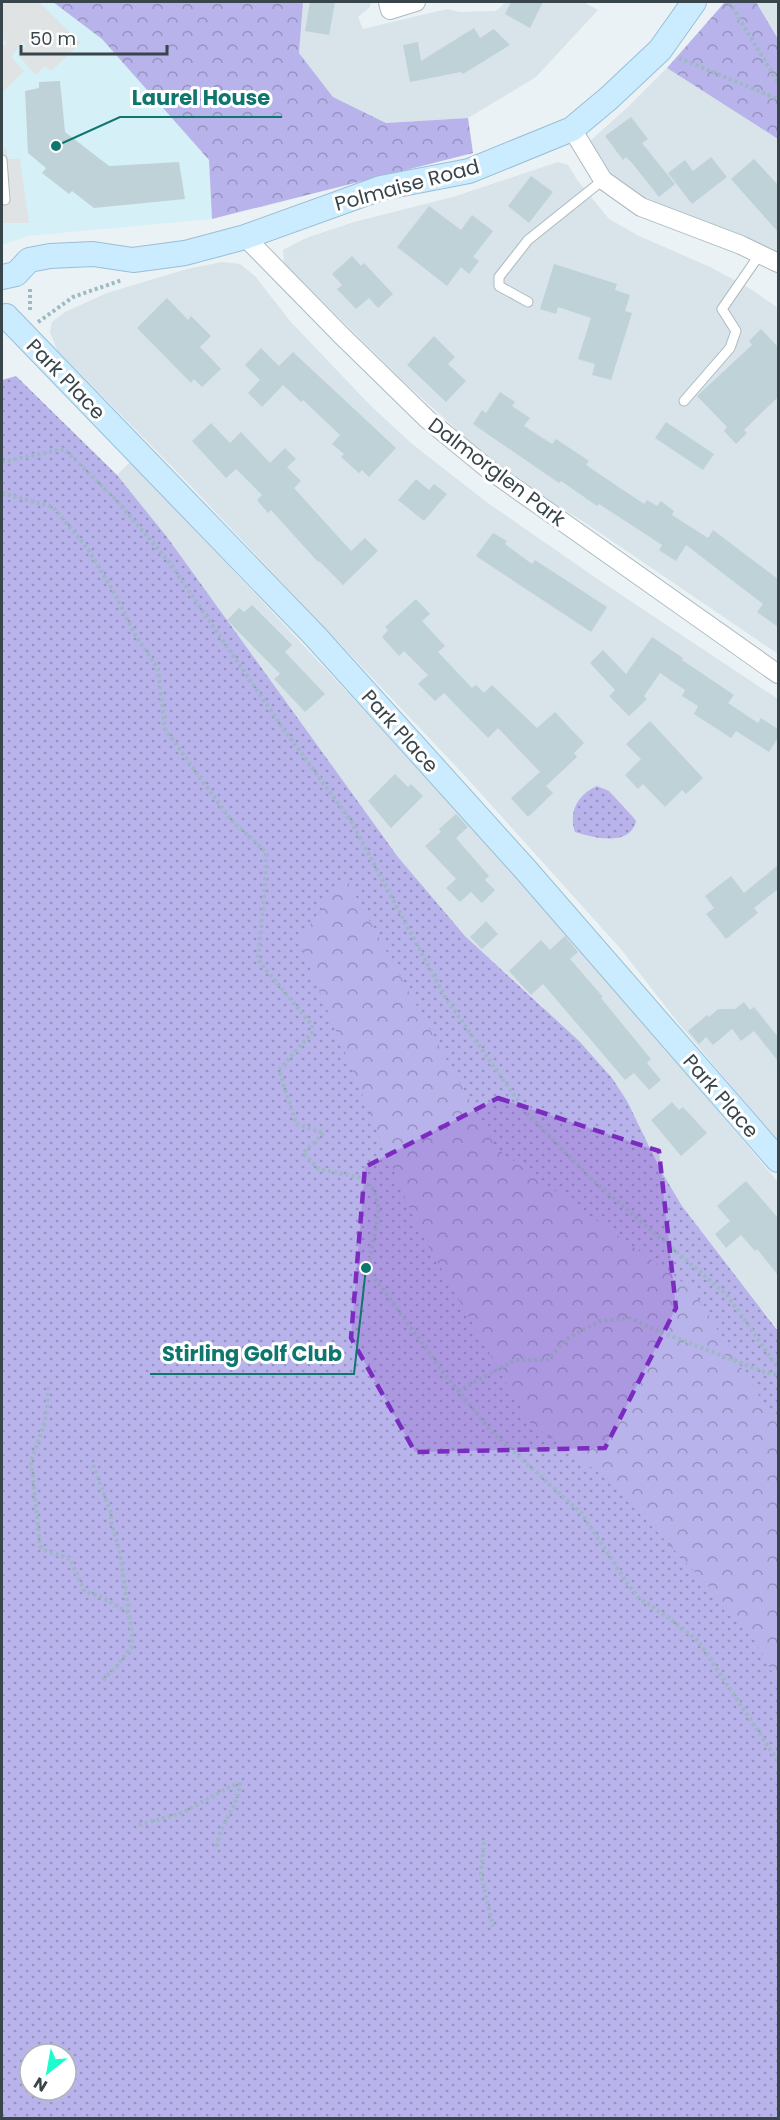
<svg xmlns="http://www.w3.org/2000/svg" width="780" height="2120" viewBox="0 0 780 2120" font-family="Poppins,sans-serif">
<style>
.residential{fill:#d8e4e9}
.commercial{fill:#d6f0f7}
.grass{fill:url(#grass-dots);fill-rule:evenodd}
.forest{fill:url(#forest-crowns)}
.parking{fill:#dfe3e4}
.building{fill:#bfd2d7}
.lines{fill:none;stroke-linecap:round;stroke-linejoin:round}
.lane-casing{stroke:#acbbc1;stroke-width:11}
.street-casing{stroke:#acbbc1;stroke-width:20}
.secondary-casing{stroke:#9abfd6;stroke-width:26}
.path{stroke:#9db9c3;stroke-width:4;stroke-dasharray:3 3;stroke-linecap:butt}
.lane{stroke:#fff;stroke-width:9}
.street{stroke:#fff;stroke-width:18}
.secondary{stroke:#cbebff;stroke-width:24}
.marked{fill:#7b2cbf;fill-opacity:0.2;stroke:#7b2cbf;stroke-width:4.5;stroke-dasharray:12 8;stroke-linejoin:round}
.labels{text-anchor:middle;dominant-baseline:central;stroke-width:6;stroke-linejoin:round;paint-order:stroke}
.street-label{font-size:20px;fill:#38454a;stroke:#fff}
.leader{fill:none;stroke:#0f766e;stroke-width:2}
.callout-dot{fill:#0f766e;stroke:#fff;stroke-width:2}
.callout-label{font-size:21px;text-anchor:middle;font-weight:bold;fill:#0f766e;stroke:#fff;stroke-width:6;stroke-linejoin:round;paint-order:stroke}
</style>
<defs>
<pattern id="grass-dots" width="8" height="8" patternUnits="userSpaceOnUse" patternTransform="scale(1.5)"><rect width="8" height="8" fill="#b8b3ea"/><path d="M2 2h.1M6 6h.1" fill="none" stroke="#9793c0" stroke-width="1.8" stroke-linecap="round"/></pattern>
<pattern id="forest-crowns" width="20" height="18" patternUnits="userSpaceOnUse" patternTransform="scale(1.5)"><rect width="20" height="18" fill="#b8b3ea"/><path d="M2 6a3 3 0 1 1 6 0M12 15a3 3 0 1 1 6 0" fill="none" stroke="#9793c0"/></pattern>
</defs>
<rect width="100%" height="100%" fill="#eaf2f5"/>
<!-- residential -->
<path class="residential" d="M303,2H371L370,7L358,17L363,29L447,9L460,12L496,11L506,2H583L598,10L536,77L468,118L386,123L333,97L299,53Z
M756,2H778V39Z
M667,68L778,139V260L632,197L615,180L590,141L629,106Z
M558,162L568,165L578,181L609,219L639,236L710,267L749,288L778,308V654L584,522L520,483L467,439L402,380L284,263L283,250L306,238L354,222L453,197Z
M222,262L240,264L255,276L290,321L370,405L411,443L485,501L599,580L778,699V1141L680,1025L620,948L466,777L188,483L57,350L50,332L52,322L65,312L107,293L187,269Z
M131,461L521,878L778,1182V1330L682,1206L660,1169L542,1006L465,936L398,857L167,537L117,475Z"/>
<!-- commercial -->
<path class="commercial" d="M2,2H53L102,39L209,160L212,219L27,236L2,245Z"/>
<!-- grass -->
<path class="grass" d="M16,376L117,475L167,537L398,857L465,936L579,1041L612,1078L627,1101L660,1169L682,1206L778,1331V2118H2V380ZM30,2054H66V2090H30Z
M597,786L609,791L633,817L636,821C630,847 594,838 575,832C568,812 578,794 597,786Z"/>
<!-- forest -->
<path class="forest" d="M53,2H303L299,53L333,97L386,123L468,118L473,153L212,219L209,160L102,39Z
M725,2H756L778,39V139L667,68Z
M344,875L496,1148L692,1289L778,1426V1683L747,1627L607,1479L528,1421L417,1226L299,942Z"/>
<!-- parking -->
<path class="parking" d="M2,2H39L81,43L51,71L45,66L36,75L18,55L26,46L23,42L11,57L24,71L2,93V47L7,43L2,37Z
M6,148L8,159H20L29,223H2V149Z"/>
<!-- building -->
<path class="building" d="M310,2H335L329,35L305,31Z
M511,2H543L530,28L505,14Z
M474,28L480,38L494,29L510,45L463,74L461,72L410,82L403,45L418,42L421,61Z
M60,81L65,132L109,166L179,162L185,199L94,208L72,191L69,194L42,173L46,168L28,153L25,91L39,88V82Z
M631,117L648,139L642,143L675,184L659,197L632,163L626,157L623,160L605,136Z
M711,157L727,177L692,204L668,173L685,160L693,171Z
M754,159L778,185V232L731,179Z
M531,176L553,192L529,223L508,206Z
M429,206L461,230L472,215L493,231L473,257L479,261L469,274L461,267L447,286L397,247Z
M352,256L361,266L364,263L393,294L378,308L369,298L356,309L337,289L342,285L332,274Z
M554,264L617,284L615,290L630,295L625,311L632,313L611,380L592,375L595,364L578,359L591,318L558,307L556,314L540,309Z
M167,298L188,320L191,316L211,336L200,347L221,369L202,387L194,379L191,383L137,328Z
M761,329L778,347V397L744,430L747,433L736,444L724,431L727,427L697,396L752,345L749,341Z
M434,336L455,357L448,364L466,381L446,402L407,365Z
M261,348L279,366L293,352L396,448L369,477L362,470L359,473L341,457L344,454L332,444L340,435L303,400L301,402L283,385L262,407L248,393L260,380L245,365Z
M500,392L515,402L512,406L530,418L524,426L552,444L556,439L589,461L586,465L644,504L647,500L657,506L661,501L674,511L672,515L708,538L713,530L778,579V627L757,612L763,604L686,545L676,561L659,550L662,545L630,524L599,504L597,506L561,481L559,483L473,424L482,410L486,413Z
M666,422L714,454L703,470L655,438Z
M211,423L230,443L241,432L270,463L285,448L296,459L287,467L301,481L294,488L351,551L365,538L378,551L343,585L319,561L318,562L271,510L268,513L257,500L262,495L236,469L226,478L192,441Z
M416,479L429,490L434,484L447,494L424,521L398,500Z
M493,533L507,541L505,544L532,564L535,560L607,607L591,632L476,556Z
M416,599L430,614L422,621L445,646L438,652L472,688L476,685L484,693L492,685L537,728L555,712L584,743L574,753L577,757L546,786L553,793L528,817L511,798L540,772L498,728L488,738L444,693L435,701L418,684L428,675L404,651L399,656L382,637L388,630L385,627Z
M252,605L292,645L285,652L325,694L305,712L274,679L280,674L227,620L239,608L244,612Z
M652,637L683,658L682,660L734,695L728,703L758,723L761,718L778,729V738L769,752L736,731L731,738L694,714L698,706L682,696L685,690L660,673L644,696L647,699L629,716L609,696L615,690L590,663L603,650L626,674Z
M650,721L703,778L686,794L682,790L665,807L643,784L638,789L625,775L641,759L626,744Z
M395,774L408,787L411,784L423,796L391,828L368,801Z
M456,814L468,827L456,838L489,876L485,880L495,890L482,903L471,892L460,902L446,888L456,879L425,846L441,832L439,829Z
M778,865V889L754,908L758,913L726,939L706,914L714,908L705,896L731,876L744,893Z
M486,921L498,934L482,949L470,937Z
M565,936L578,952L570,959L603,997L601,998L651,1059L647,1063L661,1080L649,1090L634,1073L625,1080L543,984L531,995L509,971L541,940L550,950Z
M744,1002L750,1010L754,1007L778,1037V1061L754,1031L741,1041L732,1029L713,1045L706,1037L699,1044L688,1031L707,1015L709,1017L718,1009H735Z
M672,1102L679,1110L683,1107L707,1133L681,1156L651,1120Z
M746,1181L778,1218V1275L757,1249L755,1251L741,1235L726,1248L715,1234L730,1221L717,1206Z"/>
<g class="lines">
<defs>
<path id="lane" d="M2,160L5,200
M528,302L499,286V277L528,240L603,180
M684,401L730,348L736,331L722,309L760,254"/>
<path id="street" d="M388,2L390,10L416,2
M572,129L603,180L641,207L741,245L778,263
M245,237L341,335L427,419L488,469L778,674"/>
<path id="secondary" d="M2,277L16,274L29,260L50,256L93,254L133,260L185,253L245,237L381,188L469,171L572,129L609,98L660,50L694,2
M6,316L315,636L525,869L778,1160"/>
</defs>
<!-- lane casing -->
<use href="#lane" class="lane-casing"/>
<!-- street casing -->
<use href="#street" class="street-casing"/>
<!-- secondary casing -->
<use href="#secondary" class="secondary-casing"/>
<!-- path -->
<path class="path" d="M729,2L778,82
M679,58L778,99
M30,289V312
M38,322L73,297L122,280
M2,462L64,449L117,501L169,562L282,727L351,821L445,997L526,1112L589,1177L727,1295L778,1368
M2,493L53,507L88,549L113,591L136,636L158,669L165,729L230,819L266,852L265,887L258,960L312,1025V1033L279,1070L296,1124L324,1133L303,1153L319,1169L358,1177L374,1190L379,1209L368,1269L446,1376L492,1432L582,1514L627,1583L639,1598L669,1618L698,1641L778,1761
M48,1387L47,1410L44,1425L31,1461L40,1546L44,1550L70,1559L84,1590L91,1594L98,1595L129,1613
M458,1391L515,1360H547L568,1338L600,1321L630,1318L656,1330L764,1372L778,1375
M93,1465L111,1513V1521L120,1553L132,1634V1646L117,1666L102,1681
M139,1825L182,1813L231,1786L240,1784C238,1809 217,1825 217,1850
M484,1842L481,1874L493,1927"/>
<!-- lane -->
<use href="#lane" class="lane"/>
<!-- street -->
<use href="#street" class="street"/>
<!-- secondary -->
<use href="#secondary" class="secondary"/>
</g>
<!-- marked area -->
<path class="marked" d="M498,1098L659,1151L676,1308L605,1448L415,1452L351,1338L365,1167Z"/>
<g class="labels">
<!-- street labels -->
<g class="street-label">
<text transform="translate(407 185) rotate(-15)">Polmaise Road</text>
<text transform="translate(66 379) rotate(46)">Park Place</text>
<text transform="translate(497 472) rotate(37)">Dalmorglen Park</text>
<text transform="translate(400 731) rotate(48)">Park Place</text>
<text transform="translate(721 1096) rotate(49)">Park Place</text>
</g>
</g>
<!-- callouts -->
<path class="leader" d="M56 146L120 117H282M366 1268L354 1374H150"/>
<g class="callout-dot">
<circle cx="56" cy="146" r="6"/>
<circle cx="366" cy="1268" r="6"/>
</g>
<g class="callout-label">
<text x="201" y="105">Laurel House</text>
<text x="252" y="1361">Stirling Golf Club</text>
</g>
<!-- border -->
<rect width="780" height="2120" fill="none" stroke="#38454a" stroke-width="6"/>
<!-- north arrow -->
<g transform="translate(48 2072) rotate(211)"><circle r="28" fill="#ffffff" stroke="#afb5b7" stroke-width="1.5"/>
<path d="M0-4.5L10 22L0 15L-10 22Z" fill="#1afdcc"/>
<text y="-9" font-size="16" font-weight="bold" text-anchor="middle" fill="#38454a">N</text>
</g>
<!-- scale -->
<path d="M21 45v9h146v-9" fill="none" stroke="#38454a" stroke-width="3"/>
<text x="30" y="45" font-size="18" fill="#38454a" stroke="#ffffff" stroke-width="4.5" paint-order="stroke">50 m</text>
</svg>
